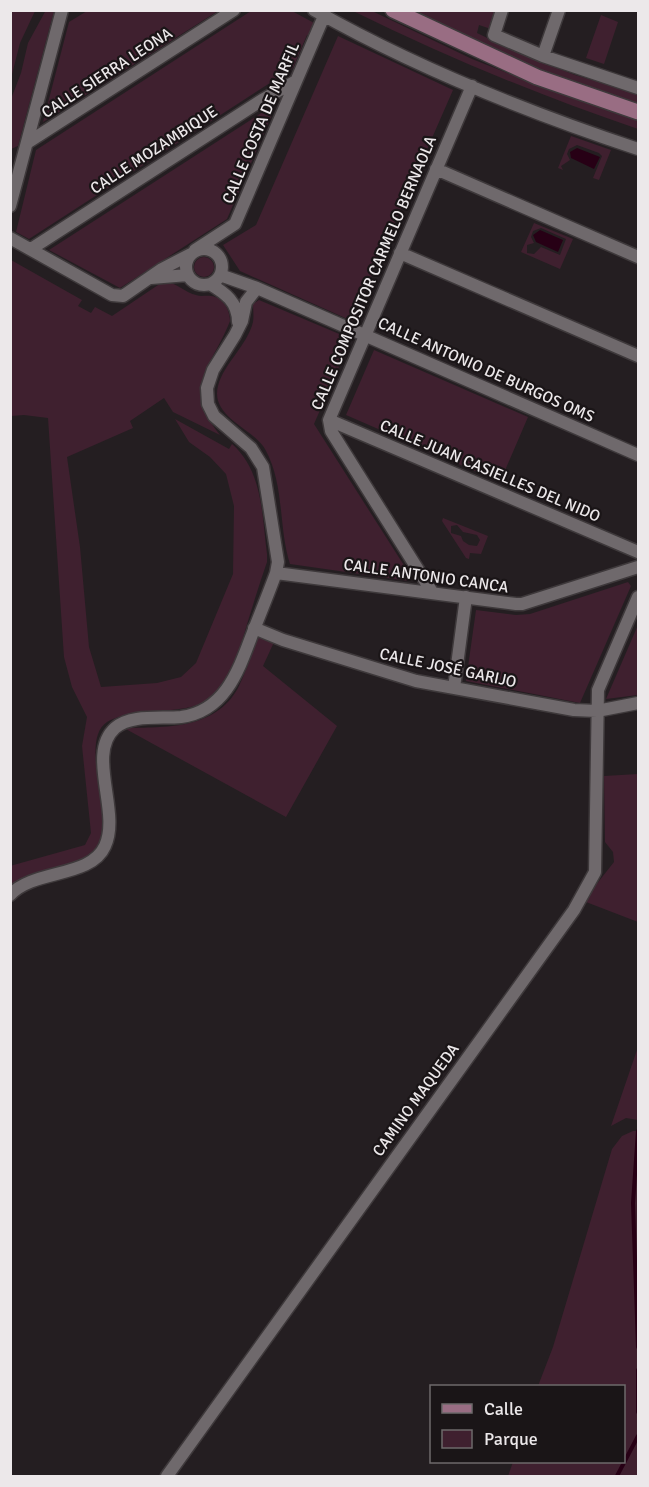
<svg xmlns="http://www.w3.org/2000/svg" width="649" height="1487" viewBox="0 0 649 1487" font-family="Signika,sans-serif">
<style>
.green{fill:#3f202f;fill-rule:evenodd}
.water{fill:#270015}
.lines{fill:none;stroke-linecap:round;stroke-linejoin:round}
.stream{stroke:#270015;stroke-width:4}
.minor-casing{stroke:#3e393b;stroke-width:15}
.major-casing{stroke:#3e393b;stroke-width:18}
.minor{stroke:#6f696c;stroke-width:12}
.major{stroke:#996d83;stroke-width:15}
.labels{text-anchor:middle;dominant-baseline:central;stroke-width:4.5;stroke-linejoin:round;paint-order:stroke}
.street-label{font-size:16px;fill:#ece8ea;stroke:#1a1517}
</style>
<rect width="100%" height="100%" fill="#241e21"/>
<!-- green -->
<path class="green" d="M11,10L35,11L20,43L11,78Z
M46,10L54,11L18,146L11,149V99L21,73L28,43Z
M87,11V10L218,11L43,122L69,22Z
M251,11H292L316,24L312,36L307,35L293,68L29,239L16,232L36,150Z
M353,11H372L472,59L533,83L638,121V129C541,96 446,57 353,11Z
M412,11H497L491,29L479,25L477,33L510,49L575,75L638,93V103L520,62Z
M601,15L618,22L604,64L586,58Z
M338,36L453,90L352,321L240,271L223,245L256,225Z
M269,108L273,112L227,219L120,288L49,250Z
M571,136L611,150L599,180L593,178L602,156L599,153L577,145L569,149L567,154L570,160L561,166L563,170L558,168Z
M534,223L573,239L560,269L521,252ZM541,228L566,239L560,255L541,247L534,254L527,253V245L534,243L531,237L533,231Z
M194 267a10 10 0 1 1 20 0a10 10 0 1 1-20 0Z
M11,260L82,300L78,306L91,313L95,307L112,316L164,281C179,284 184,292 196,295C201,297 206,295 211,296C223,297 230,310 230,321C211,369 181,386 220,435L173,412L164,398L130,421L133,428L67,457L80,547L89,647L101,687L157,683L181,677L196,663L233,574L234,506L226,474L210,457L189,442L175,419L229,449L232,444C263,471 262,516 267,554V562C258,588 250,614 242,641C237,656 233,674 223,687C213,700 194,708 179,709C160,712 123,712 107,722C80,740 110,808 103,837C94,871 35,865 11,887L10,866L85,845L91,833L82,746L87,717L72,687L64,657L48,418L24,415L11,416Z
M259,300L351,339L314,424L412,578L409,581L290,564C278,526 285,485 265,449C253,428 210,417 218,386C224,363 247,346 253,322C254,316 253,309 253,304Z
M374,350L528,417L500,482L346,415Z
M443,518L488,536L481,554L470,553L469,559L466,558L442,521ZM457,525L463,532L477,535L480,540L477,546L469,545L463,541L461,536L451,533V526Z
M628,582L631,586L580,703L466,681L476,610L516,615L530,614Z
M638,625V695L606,699Z
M259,636L275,640L263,666L337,726L286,817L124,728C165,727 215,730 238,688C246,672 252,653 259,636Z
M638,774V922L586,902L595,886L614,862L613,852L605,842L604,776Z
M638,1047V1120L626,1118L611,1126Z
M633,1131H638V1476H508L513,1462H624V1386H538L553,1347L612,1149L622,1136Z"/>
<!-- water -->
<path class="water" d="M577,148L600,157L594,169L571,158L570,152Z
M540,230L563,240L558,252L536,242L533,235Z"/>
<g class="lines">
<!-- stream -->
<path class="stream" d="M638,1131L633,1203L638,1347
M638,1370V1412
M617,1476L638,1436"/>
<defs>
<path id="minor" d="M314,10C416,68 527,112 638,149
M502,10L494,35L543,56L638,88
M543,56L559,10
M27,143L234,10
M436,169L638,257
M10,206L62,10
M10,238L112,295L123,296L162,269L191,254
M186 267a18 18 0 1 1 36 0a18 18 0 1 1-36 0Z
M31,249L262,100L296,81
M195,250L235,224L324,16
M400,253L638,356
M220,275L257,288L638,455
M151,278L188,275
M210,284C225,293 238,302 238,322
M329,420L638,552
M276,573L516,604H522L638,567
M432,592L331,431L329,420L472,86
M254,628L283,640L416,681L574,710L597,711L638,703
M454,688L466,597
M10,895C34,869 91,878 105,846C121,812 86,754 115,728C131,714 161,719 181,717C226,711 239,669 253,632C261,612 269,592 276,573L278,562L263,467L251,448L214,416L208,404L207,388L213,370L235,335L242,321L246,302L257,288
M167,1476L574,910L595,872L598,690L638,597"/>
<path id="major" d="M393,10L537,77L638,112"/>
</defs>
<!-- minor casing -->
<use href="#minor" class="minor-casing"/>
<!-- major casing -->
<use href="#major" class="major-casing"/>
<!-- minor -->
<use href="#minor" class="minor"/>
<!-- major -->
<use href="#major" class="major"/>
</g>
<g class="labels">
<!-- street labels -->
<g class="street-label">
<text transform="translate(107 73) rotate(-33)">CALLE SIERRA LEONA</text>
<text transform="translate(261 123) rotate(-67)">CALLE COSTA DE MARFIL</text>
<text transform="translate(154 150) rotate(-33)">CALLE MOZAMBIQUE</text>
<text transform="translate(374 273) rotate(-67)">CALLE COMPOSITOR CARMELO BERNAOLA</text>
<text transform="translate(486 370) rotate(24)">CALLE ANTONIO DE BURGOS OMS</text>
<text transform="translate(490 471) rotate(23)">CALLE JUAN CASIELLES DEL NIDO</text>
<text transform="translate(426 576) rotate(8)">CALLE ANTONIO CANCA</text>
<text transform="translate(448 668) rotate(12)">CALLE JOSÉ GARIJO</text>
<text transform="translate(416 1100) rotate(-54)">CAMINO MAQUEDA</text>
</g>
</g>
<!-- border -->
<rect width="649" height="1487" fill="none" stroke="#ece8ea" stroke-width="24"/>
<!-- legend -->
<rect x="430" y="1385" width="195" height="78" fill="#1a1517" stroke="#6e696b" stroke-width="1.5"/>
<rect x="442" y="1404" width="30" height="9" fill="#996d83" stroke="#6e696b" stroke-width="1.5"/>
<text x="484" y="1415" font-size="18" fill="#ece8ea">Calle</text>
<rect x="442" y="1430" width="30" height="18" fill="#3f202f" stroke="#6e696b" stroke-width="1.5"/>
<text x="484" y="1445" font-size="18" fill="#ece8ea">Parque</text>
</svg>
